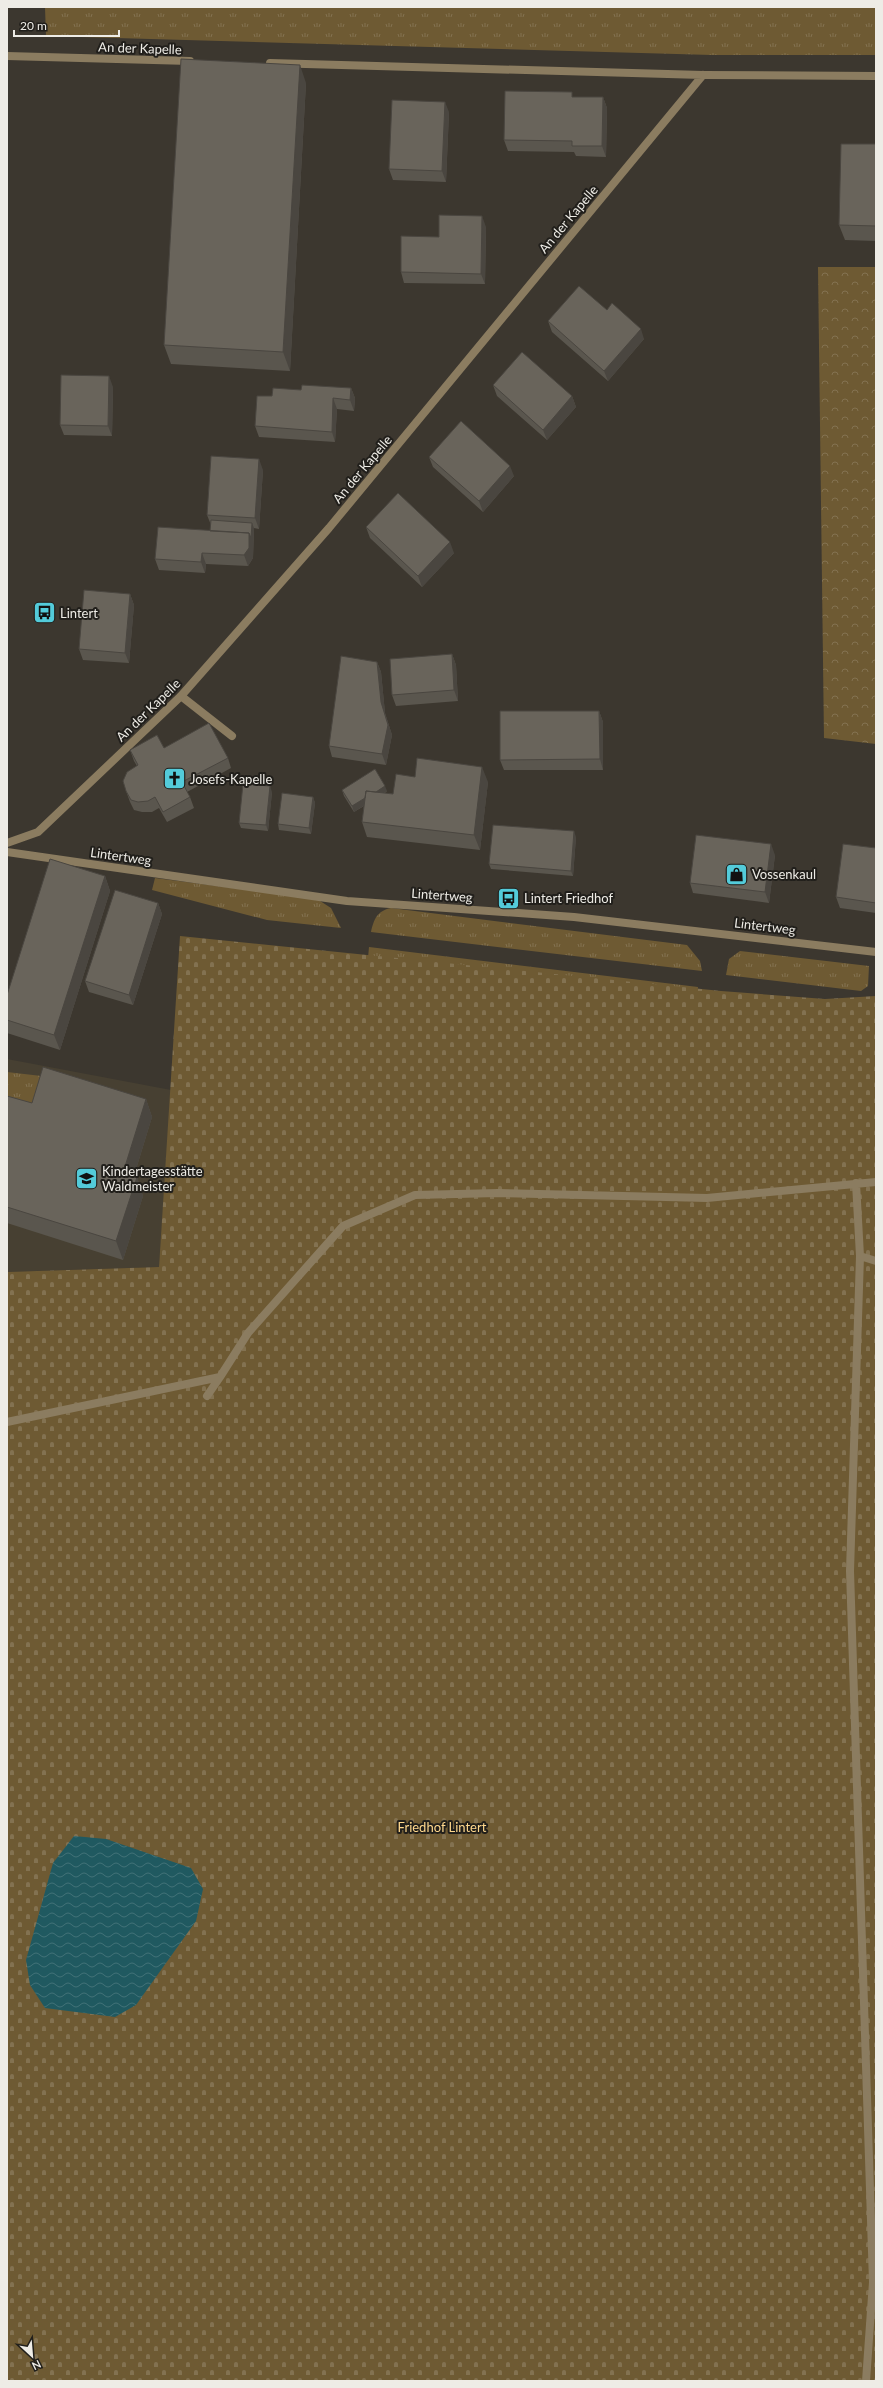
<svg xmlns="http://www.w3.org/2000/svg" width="883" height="2388" viewBox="0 0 883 2388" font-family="Lato,sans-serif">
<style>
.built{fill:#474032}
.grass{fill:url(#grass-tufts)}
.forest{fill:url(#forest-crowns)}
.cemetery{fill:url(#cemetery-stones)}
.water{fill:url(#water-waves)}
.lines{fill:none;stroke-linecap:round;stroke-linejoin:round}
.service{stroke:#8b7c60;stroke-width:8}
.minor{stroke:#8b7c60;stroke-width:8}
.wall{fill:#5a564e}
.shaded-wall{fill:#4a4640}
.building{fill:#69645b;stroke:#4a4640}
.labels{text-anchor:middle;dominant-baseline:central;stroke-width:4;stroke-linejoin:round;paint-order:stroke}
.street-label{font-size:13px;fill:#eeece6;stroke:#211f1b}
.poi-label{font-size:13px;fill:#eeece6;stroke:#211f1b;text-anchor:start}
.park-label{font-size:13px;fill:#ffd88d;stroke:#211f1b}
</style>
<defs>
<pattern id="grass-tufts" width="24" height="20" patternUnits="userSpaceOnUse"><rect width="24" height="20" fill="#6e5a33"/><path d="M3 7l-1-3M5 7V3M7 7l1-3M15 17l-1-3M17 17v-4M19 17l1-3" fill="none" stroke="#837251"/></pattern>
<pattern id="forest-crowns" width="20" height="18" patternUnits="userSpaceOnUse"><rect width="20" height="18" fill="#6e5a33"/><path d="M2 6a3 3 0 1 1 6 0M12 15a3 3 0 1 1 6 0" fill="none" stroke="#837251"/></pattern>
<pattern id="cemetery-stones" width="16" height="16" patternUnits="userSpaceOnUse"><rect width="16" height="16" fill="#6e5a33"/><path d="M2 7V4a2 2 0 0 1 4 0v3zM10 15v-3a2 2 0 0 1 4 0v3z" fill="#837251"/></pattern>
<pattern id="water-waves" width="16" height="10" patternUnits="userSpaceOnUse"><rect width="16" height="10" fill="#205960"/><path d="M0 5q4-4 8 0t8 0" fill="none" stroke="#417177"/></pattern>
</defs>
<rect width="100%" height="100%" fill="#3c372f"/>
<!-- built -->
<path class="built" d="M7,1059L171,1090L159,1267L7,1272Z"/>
<!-- grass -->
<path class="grass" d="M45,7H876V55H712L46,36Z
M155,878L317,899L331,908L341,928L267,920L152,890Z
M391,908L687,945L700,961L702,971L371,932C374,919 377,911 391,908Z
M369,947L698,987L697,995L368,958Z
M740,951L869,966L868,986L861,991L726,975L729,959Z
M7,1072L50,1077L35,1116L7,1122Z"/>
<!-- forest -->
<path class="forest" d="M818,267H876V744L824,738Z"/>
<!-- cemetery -->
<path class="cemetery" d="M180,936L721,991L825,999L876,996V2381H7V1272L159,1267Z"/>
<!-- water -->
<path class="water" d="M74,1836L106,1839L191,1868L203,1889L196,1921L136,2005L115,2017L45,2008L30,1985L26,1960L53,1863Z"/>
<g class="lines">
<!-- service -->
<path class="service" d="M703,75L876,76
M181,696L232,736
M7,852L347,901L574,917L876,952
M856,1183L860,1256L876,1261
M860,1256L850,1571L873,2282L866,2381
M207,1396L220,1377
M7,1422L220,1377L248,1333L343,1226L415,1195L498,1193L707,1198L876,1182"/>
<!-- minor -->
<path class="minor" d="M7,56L190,61
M270,63L703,75
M7,843L38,832L181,696L329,528L703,75"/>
</g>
<!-- wall -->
<path class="wall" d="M306,83L290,371L171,364L164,345Z
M574,97H603L607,108L606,157L576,156L574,152L508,151L504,140Z
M449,112L446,182L393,180L389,169Z
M876,144V241L845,240L839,225Z
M486,227L485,284L404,283L401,272L439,237Z
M607,310L644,339L608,381L552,332L548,321Z
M493,385L572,396L576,407L547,440L497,396Z
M113,387L112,436L64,435L60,425Z
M351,388L355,398L354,411L337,409L335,442L259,437L255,426L272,396L301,390Z
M429,457L514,476L483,512L433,467Z
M263,470L259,529L254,528L253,558L248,566L206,564L205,573L159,570L155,559L210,531L211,525L207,515Z
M366,527L454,553L422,587L370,538Z
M130,594L134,605L129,663L83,660L79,649Z
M452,654L456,665L458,701L396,706L392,695Z
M377,662L381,672L385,713L392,735L386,765L332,757L329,746Z
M599,711L603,722V770H504L500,760Z
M164,748L228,758L231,768L187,792L190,797L194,808L167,822L159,808L152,812H142L134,810L130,802L126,791L137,766L134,761L130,750Z
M415,777L488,782L480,850L367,837L362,822L364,806L354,812L344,796L342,790L387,791L385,793L393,794Z
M272,792L268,831L241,828L239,823Z
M313,797L315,803L311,834L279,830L278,824Z
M576,837L573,876L491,869L489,864Z
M876,848V913L840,908L836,897Z
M775,855L769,903L693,893L690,883Z
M105,876L110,891L60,1050L7,1033V995Z
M158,903L162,914L133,1005L89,992L85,981Z
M7,1096L32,1103L146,1099L152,1117L134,1176L137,1177L143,1196L123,1260L7,1223Z"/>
<!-- shaded-wall -->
<path class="shaded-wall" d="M300,65L306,83L290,371L283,352Z
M603,97L607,108L606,157L602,146Z
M445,102L449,112L446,182L442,171Z
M482,216L486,227L485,284L481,274Z
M641,329L644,339L608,381L604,371Z
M109,376L113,387L112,436L108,426Z
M351,388L355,398L354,411L350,400Z
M572,396L576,407L547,440L543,430Z
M333,398L337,409L335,442L332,432Z
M259,459L263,470L259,529L255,518Z
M510,466L514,476L483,512L479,501Z
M252,523L254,528L253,558L248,566L244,555Z
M450,542L454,553L422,587L418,576Z
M202,553L206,564L205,573L201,562Z
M130,594L134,605L129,663L125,653Z
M452,654L456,665L458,701L454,690Z
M377,662L381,672L385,713L392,735L386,765L382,754L381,702Z
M599,711L603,722V770L600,759Z
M482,767L488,782L480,850L474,835Z
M270,786L272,792L268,831L266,825Z
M385,786L387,791L354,812L352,806Z
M313,797L315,803L311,834L309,828Z
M574,831L576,837L573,876L571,871Z
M771,844L775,855L769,903L765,892Z
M105,876L110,891L60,1050L54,1035Z
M158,903L162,914L133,1005L129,995Z
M146,1099L152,1117L129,1192L123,1173Z
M137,1177L143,1196L123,1260L116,1241Z"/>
<!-- building -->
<path class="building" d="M181,59L300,65L283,352L164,345Z
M505,91L572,92V97H603L602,146H572V141L504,140Z
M392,100L445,102L442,171L389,169Z
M841,144H876V226L839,225Z
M439,215L482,216L481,274L401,272V236L439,237Z
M579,286L607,310L612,303L641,329L604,371L548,321Z
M522,352L572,396L543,430L493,385Z
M61,375L109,376L108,426L60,425Z
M302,385L351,388L350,400L333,398L332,432L255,426L257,396H272L273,388L301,390Z
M461,421L510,466L479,501L429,457Z
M211,456L259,459L255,518L207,515Z
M398,493L450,542L418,576L366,527Z
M211,520L252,523L251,538L249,533L210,531Z
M158,527L249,533V548L244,555L202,553L201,562L155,559Z
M84,590L130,594L125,653L79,649Z
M452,654L454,690L392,695L390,659Z
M341,656L377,662L381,702L388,725L382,754L329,746Z
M500,711H599L600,759L500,760Z
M209,723L228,758L182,782L190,797L163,812L155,797L148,801L138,802L131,800L126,791L123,781L127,772L138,765L130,750L157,735L164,748Z
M417,758L482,767L474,835L362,822L366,791L393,794L396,774L415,777Z
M375,769L385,786L376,792L366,791L365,798L352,806L342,790Z
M243,784L270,786L266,825L239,823Z
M282,793L313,797L309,828L278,824Z
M493,825L574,831L571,871L489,864Z
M696,835L771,844L765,892L690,883Z
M843,844L876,848V903L836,897Z
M50,859L105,876L54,1035L7,1020V995Z
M115,890L158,903L129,995L85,981Z
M43,1067L146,1099L123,1173L137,1177L116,1241L7,1207V1096L32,1103Z"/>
<!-- icons -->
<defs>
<symbol id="bus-square" viewBox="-11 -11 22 22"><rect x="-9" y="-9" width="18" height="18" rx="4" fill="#53cbda" stroke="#211f1b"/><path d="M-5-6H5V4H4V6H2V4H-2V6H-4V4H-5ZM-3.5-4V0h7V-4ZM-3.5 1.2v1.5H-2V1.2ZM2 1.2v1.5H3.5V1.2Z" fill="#111"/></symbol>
<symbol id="church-square" viewBox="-11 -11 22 22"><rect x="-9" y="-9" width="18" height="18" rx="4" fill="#53cbda" stroke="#211f1b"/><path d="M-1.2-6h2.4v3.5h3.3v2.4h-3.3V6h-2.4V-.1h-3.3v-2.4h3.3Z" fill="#111"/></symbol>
<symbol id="shop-square" viewBox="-11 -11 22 22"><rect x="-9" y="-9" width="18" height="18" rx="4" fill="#53cbda" stroke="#211f1b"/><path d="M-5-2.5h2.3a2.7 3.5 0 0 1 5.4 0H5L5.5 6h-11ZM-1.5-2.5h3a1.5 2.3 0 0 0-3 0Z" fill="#111"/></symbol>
<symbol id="school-square" viewBox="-11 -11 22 22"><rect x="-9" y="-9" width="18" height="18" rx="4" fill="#53cbda" stroke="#211f1b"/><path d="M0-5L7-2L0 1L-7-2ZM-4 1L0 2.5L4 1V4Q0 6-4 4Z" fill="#111"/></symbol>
</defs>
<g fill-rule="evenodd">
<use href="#bus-square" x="32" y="600" width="25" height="25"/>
<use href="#church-square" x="162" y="766" width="25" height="25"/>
<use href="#shop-square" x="724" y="862" width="25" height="25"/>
<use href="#bus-square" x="496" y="886" width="25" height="25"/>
<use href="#school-square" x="74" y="1166" width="25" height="25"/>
</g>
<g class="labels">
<!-- street labels -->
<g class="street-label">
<text transform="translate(140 48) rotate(2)">An der Kapelle</text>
<text transform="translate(568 219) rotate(-50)">An der Kapelle</text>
<text transform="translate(362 469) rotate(-50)">An der Kapelle</text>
<text transform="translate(148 710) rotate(-44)">An der Kapelle</text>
<text transform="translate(121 856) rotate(8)">Lintertweg</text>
<text transform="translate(442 895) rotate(4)">Lintertweg</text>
<text transform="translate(765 926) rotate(7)">Lintertweg</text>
</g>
<!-- poi labels -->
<g class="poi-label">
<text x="60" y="613">Lintert</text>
<text x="190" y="779">Josefs-Kapelle</text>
<text x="752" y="874">Vossenkaul</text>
<text x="524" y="898">Lintert Friedhof</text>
<text x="102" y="1171">Kindertagesstätte<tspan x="102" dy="15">Waldmeister</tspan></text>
</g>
<!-- park labels -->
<g class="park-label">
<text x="442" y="1827">Friedhof Lintert</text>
</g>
</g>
<!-- border -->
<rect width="883" height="2388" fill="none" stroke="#eeece6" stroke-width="16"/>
<!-- north arrow -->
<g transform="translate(32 2356) rotate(154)" stroke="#211f1b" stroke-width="3" paint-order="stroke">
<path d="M0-3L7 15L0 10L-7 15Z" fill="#eeece6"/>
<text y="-6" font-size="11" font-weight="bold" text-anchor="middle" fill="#eeece6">N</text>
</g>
<!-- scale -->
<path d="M14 30v6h105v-6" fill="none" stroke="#eeece6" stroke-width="2"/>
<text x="20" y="30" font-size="12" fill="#eeece6" stroke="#211f1b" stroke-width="3" paint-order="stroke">20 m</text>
</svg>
